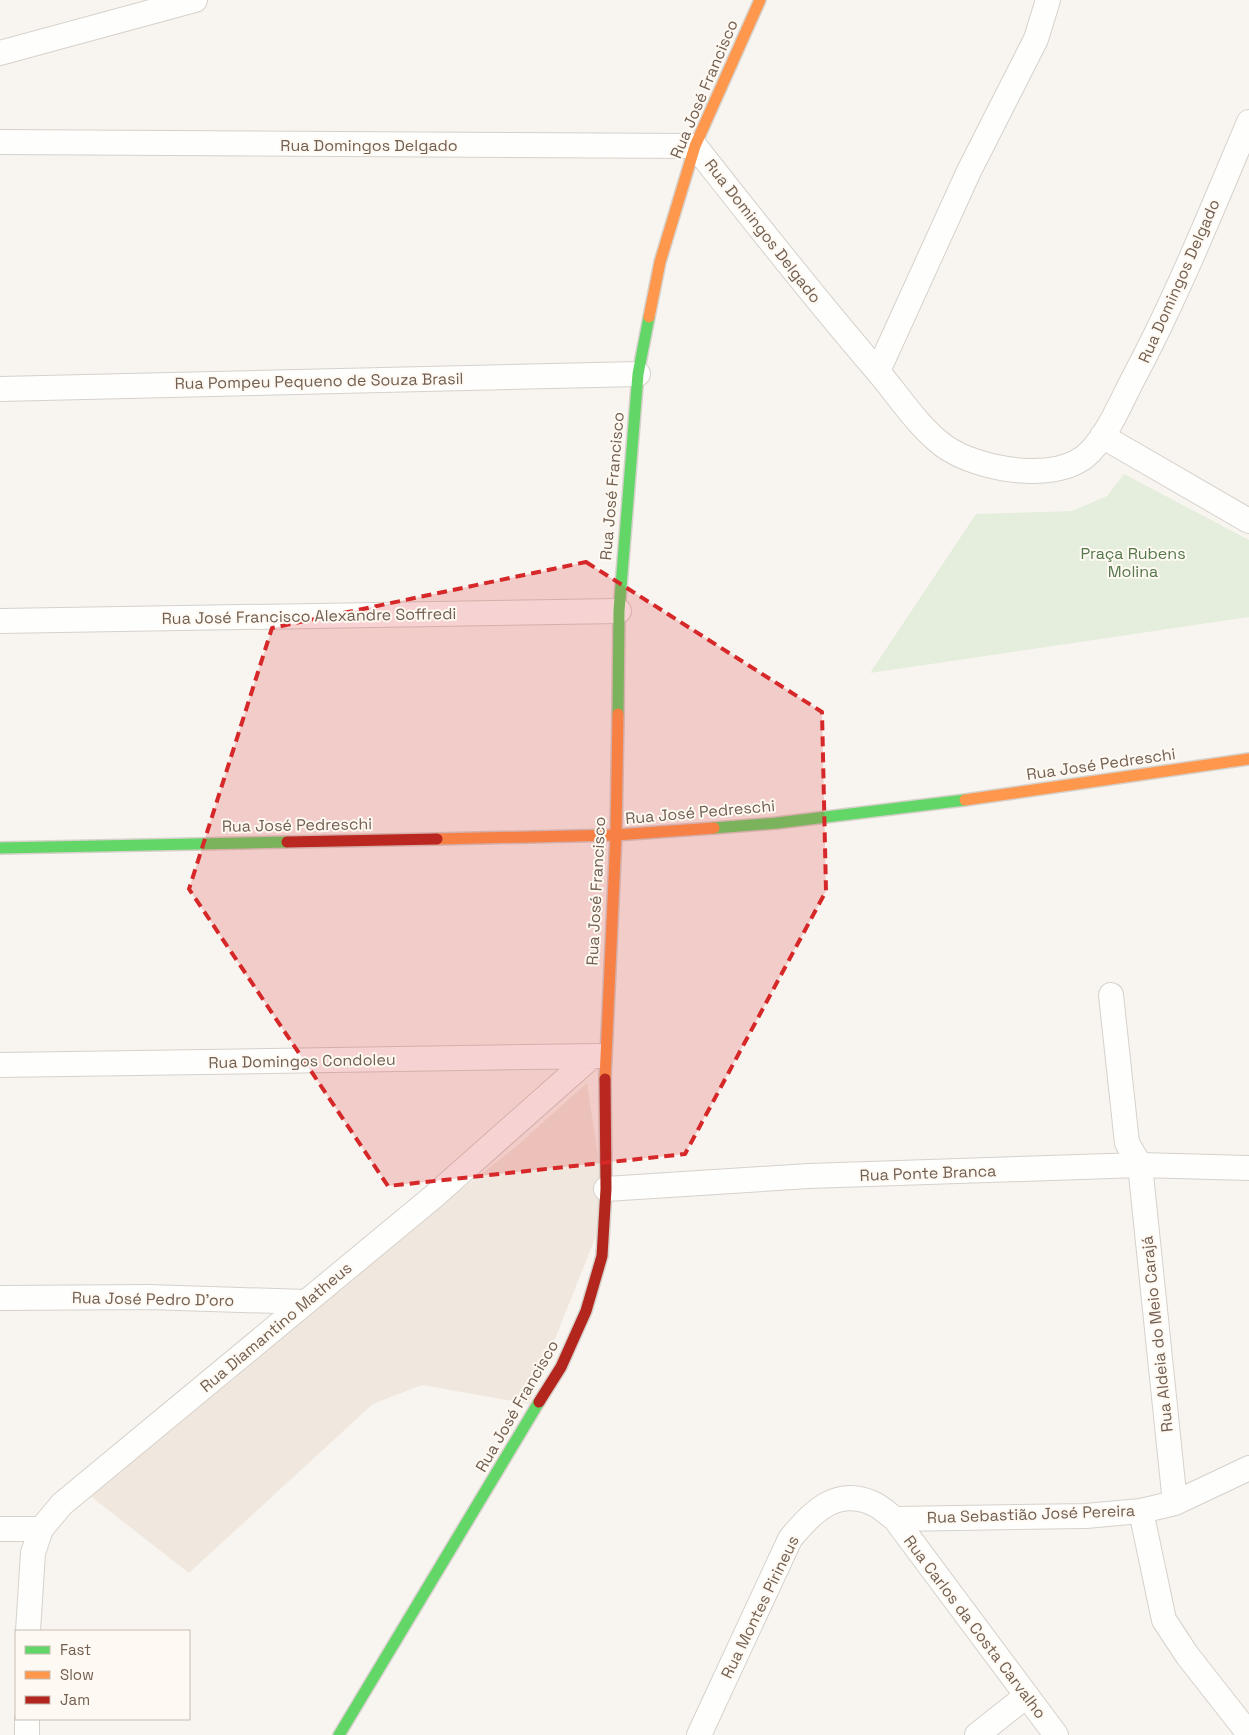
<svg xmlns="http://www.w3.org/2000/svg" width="1249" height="1735" viewBox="0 0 1249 1735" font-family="'Space Grotesk',sans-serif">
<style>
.residential{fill:#f0e8df}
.green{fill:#e5eedc}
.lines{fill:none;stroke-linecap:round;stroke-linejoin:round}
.street-casing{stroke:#d6d1cb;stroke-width:26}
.fast-casing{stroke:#d6d1cb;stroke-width:14}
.slow-casing{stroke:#d6d1cb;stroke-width:14}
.jam-casing{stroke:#d6d1cb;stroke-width:14}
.street{stroke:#fefefd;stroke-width:24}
.fast{stroke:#63d668;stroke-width:11}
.slow{stroke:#ff974d;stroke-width:11}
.jam{stroke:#b3261e;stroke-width:11}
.marked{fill:#d62828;fill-opacity:0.2;stroke:#d62828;stroke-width:4;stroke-dasharray:10 6;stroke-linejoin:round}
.labels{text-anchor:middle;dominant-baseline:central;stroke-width:4;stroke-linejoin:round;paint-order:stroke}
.street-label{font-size:16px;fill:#746051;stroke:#fefaf3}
.park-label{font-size:16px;fill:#55784b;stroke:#fefaf3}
</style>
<rect width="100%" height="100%" fill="#f8f5f0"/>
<!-- residential -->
<path class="residential" d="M587,1083L606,1211L529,1404L422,1385L373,1404L189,1573L80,1488L517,1146Z"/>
<!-- green -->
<path class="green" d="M1124,474L1249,540V617L870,673L976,514L1072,511L1107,496Z"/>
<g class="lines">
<defs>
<path id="street" d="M0,53L195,0
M0,142L695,146C754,221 812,295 874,367C897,393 916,425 944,446C977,470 1059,485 1090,452C1109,432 1120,404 1132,381C1177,297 1212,209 1249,122
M878,371L969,171L1036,39L1048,0
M0,389L638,374
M1102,436L1249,521
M0,621L619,611
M1111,995L1127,1143L1140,1165L1175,1503
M0,1065L598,1056
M606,1189L809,1176L1140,1165L1249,1168
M0,1298L148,1297L306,1302
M1141,1511L1164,1620L1187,1655L1249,1734
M895,1519L1086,1516L1141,1511L1175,1503L1249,1468
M0,1529H41
M28,1631L33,1553L41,1529L62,1504L433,1197L591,1057
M27,1735V1719
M699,1735L790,1539C811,1513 836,1487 872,1503C880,1506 888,1514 895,1519L1056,1735
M977,1735L1025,1697"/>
<path id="fast" d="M618,714L619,611L638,374L649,317
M714,828L777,823L965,800
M0,848L287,842
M339,1735L539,1402"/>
<path id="slow" d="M649,317L660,262L695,146L760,0
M965,800L1249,759
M437,839L616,835L714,828
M605,1079L616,835L618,714"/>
<path id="jam" d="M287,842L437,839
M539,1402L561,1367L586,1311L602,1256L606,1189L605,1079"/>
</defs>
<!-- street casing -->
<use href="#street" class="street-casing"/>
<!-- fast casing -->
<use href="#fast" class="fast-casing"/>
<!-- slow casing -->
<use href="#slow" class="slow-casing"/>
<!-- jam casing -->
<use href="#jam" class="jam-casing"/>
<!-- street -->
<use href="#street" class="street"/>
<!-- fast -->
<use href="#fast" class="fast"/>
<!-- slow -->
<use href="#slow" class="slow"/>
<!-- jam -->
<use href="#jam" class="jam"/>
</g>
<!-- marked area -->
<path class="marked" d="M586,562L822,712L826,891L685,1154L388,1186L189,889L272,628Z"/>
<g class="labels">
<!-- street labels -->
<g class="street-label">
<text transform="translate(704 89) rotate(-67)">Rua José Francisco</text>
<text x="369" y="145">Rua Domingos Delgado</text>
<text transform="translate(763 231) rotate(52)">Rua Domingos Delgado</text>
<text transform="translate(1179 281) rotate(-66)">Rua Domingos Delgado</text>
<text transform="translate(319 381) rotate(-1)">Rua Pompeu Pequeno de Souza Brasil</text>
<text transform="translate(612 486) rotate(-85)">Rua José Francisco</text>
<text transform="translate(309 616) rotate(-1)">Rua José Francisco Alexandre Soffredi</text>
<text transform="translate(1101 764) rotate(-8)">Rua José Pedreschi</text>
<text transform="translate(700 812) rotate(-5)">Rua José Pedreschi</text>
<text transform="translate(297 825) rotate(-1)">Rua José Pedreschi</text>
<text transform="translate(596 891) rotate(-87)">Rua José Francisco</text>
<text transform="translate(302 1061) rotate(-1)">Rua Domingos Condoleu</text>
<text transform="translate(928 1173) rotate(-2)">Rua Ponte Branca</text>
<text transform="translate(153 1299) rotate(1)">Rua José Pedro D'oro</text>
<text transform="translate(276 1327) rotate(-40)">Rua Diamantino Matheus</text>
<text transform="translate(1157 1334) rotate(-96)">Rua Aldeia do Meio Carajá</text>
<text transform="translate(517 1406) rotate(-60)">Rua José Francisco</text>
<text transform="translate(1031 1514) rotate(-2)">Rua Sebastião José Pereira</text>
<text transform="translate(760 1607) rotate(-64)">Rua Montes Pirineus</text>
<text transform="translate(975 1627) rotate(53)">Rua Carlos da Costa Carvalho</text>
</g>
<!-- park labels -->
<g class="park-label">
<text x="1133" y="553">Praça Rubens<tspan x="1133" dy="18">Molina</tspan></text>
</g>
</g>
<!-- legend -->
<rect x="15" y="1630" width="175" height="90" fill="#fefaf3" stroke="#c7bcb2"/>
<rect x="25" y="1646" width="25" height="8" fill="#63d668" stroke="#c7bcb2"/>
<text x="60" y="1655" font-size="15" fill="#746051">Fast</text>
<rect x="25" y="1671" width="25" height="8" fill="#ff974d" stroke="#c7bcb2"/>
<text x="60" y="1680" font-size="15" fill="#746051">Slow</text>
<rect x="25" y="1696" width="25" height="8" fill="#b3261e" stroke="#c7bcb2"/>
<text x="60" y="1705" font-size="15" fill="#746051">Jam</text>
</svg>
